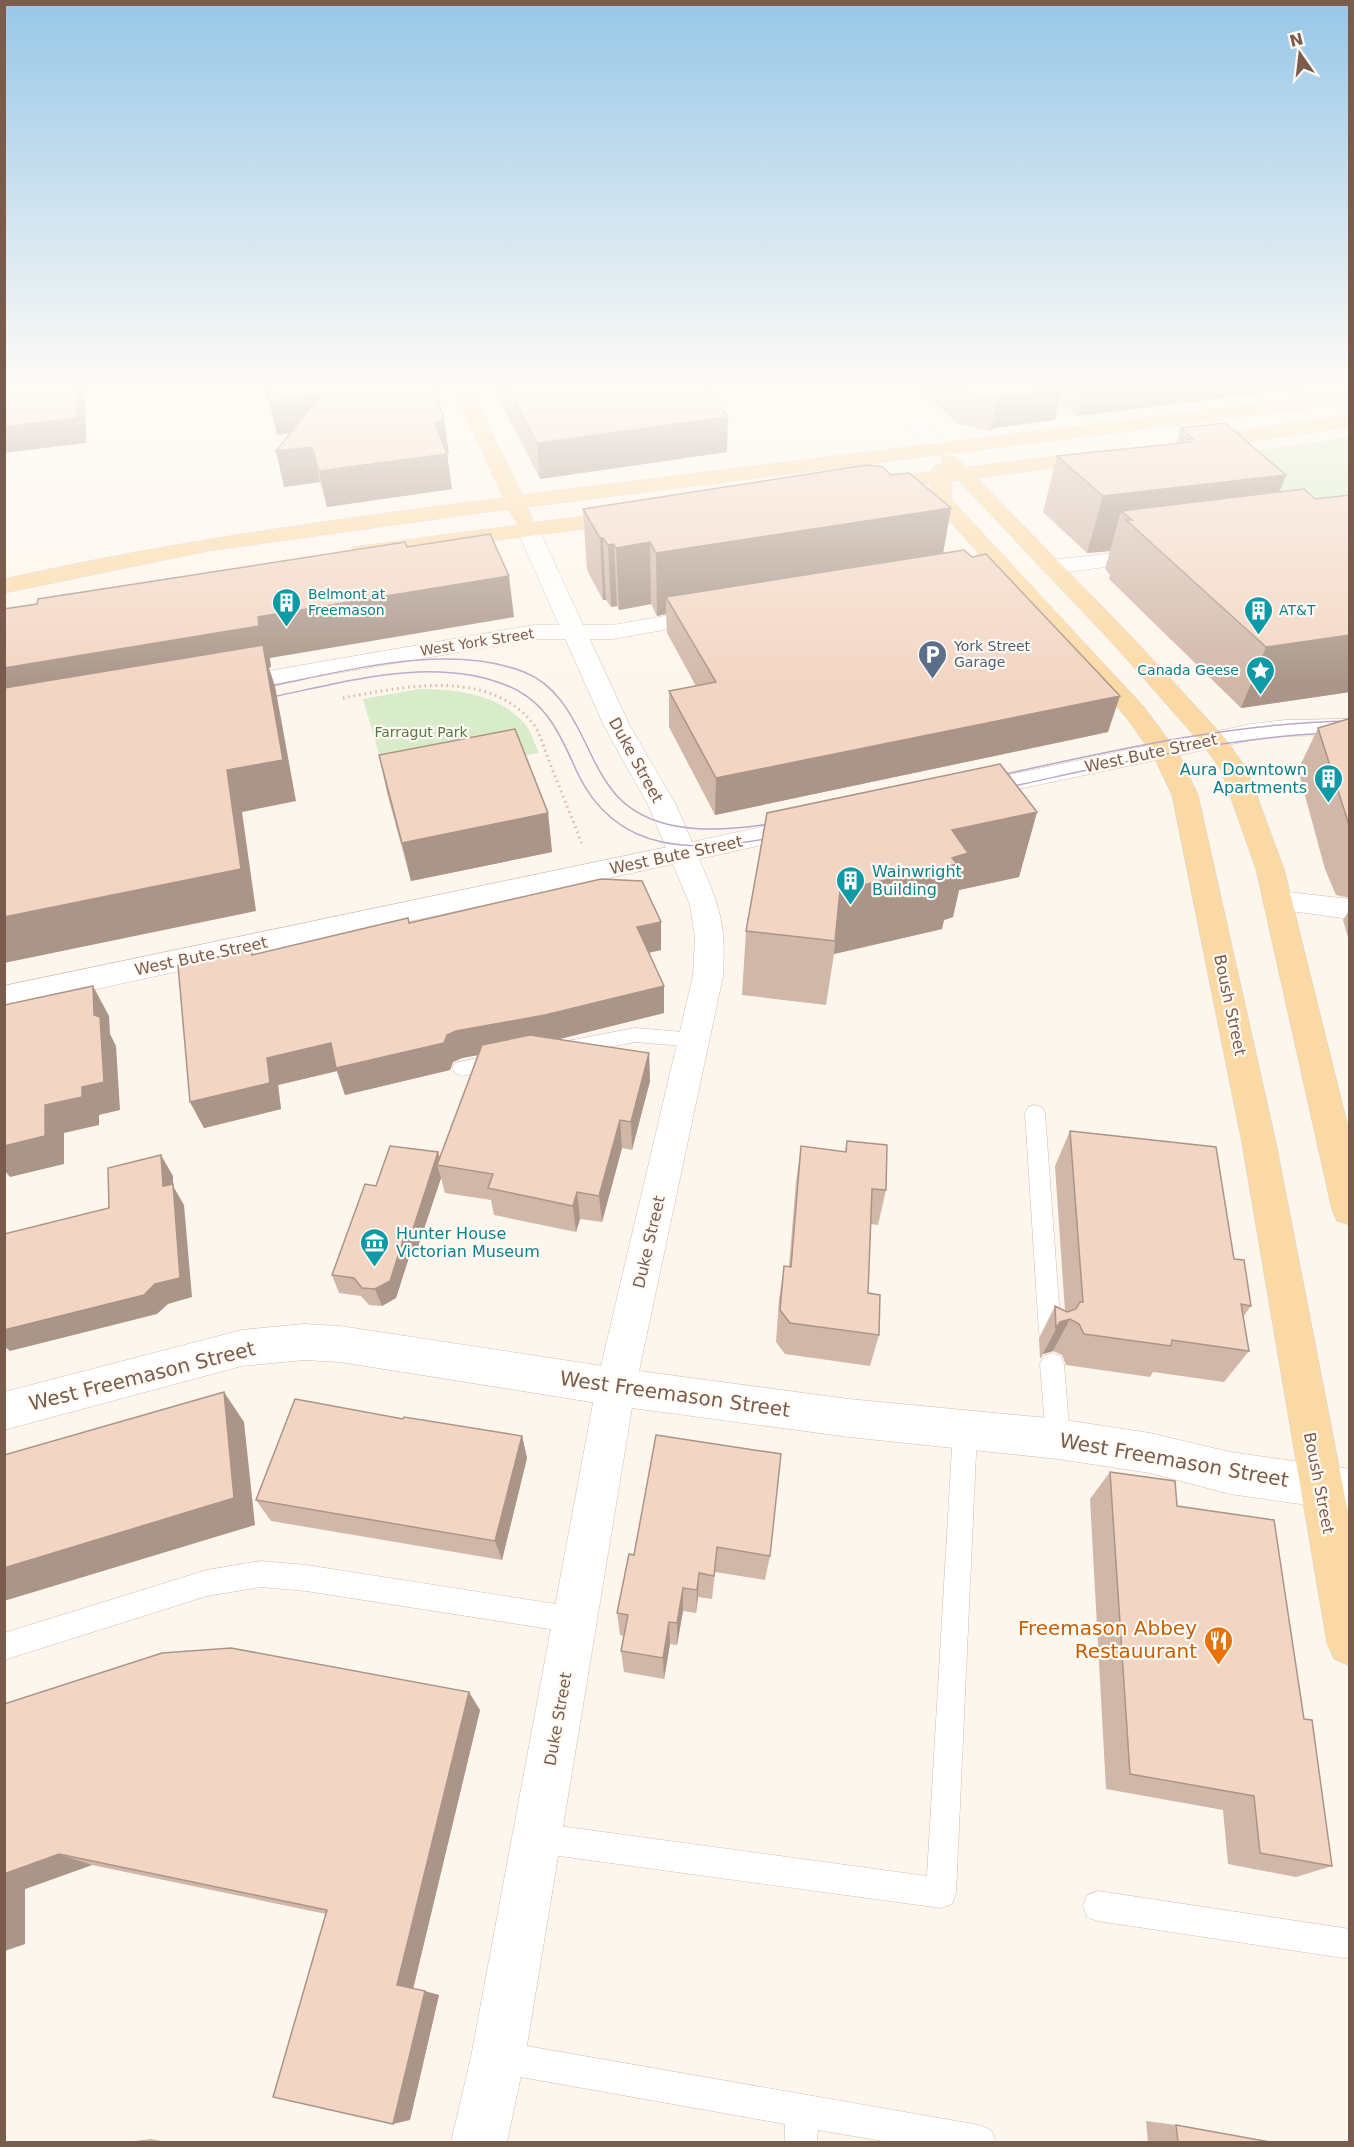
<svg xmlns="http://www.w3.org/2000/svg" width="1354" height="2147" viewBox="0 0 1354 2147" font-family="'DejaVu Sans',sans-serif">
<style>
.green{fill:#d8ecc9}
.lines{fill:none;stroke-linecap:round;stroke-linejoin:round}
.service-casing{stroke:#d1beb0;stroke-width:1}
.minor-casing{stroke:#d1beb0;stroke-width:1}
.tertiary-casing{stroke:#d1beb0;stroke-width:1}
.secondary-casing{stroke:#d6c0b0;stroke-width:1}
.primary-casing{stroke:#dad1cd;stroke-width:1}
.path{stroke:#d9b8a5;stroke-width:3;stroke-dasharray:1.5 4;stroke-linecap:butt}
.service{fill:#fff;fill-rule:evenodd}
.minor{fill:#fff;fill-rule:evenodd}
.tertiary{fill:#fff;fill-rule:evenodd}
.secondary{fill:#fff;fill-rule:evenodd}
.primary{fill:#fbd9a5;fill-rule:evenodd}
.tram{stroke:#b9a8c9;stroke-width:1.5}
.wall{fill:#d1b7a8}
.shaded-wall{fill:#aa9588}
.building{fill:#f3d5c3;stroke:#aa9588;stroke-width:1.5}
.labels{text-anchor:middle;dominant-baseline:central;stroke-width:4.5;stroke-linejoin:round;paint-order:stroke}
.far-culture-label{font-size:14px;fill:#0d838f;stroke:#fffaf3;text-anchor:start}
.far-street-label{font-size:14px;fill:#7a5c4d;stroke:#fffaf3}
.far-service-label{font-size:14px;fill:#4e5e75;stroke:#fffaf3;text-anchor:start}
.far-park-label{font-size:14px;fill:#537a41;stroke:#fffaf3}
.street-label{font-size:16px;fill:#7a5c4d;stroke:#fffaf3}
.culture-label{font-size:16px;fill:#0d838f;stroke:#fffaf3;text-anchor:start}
.near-street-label{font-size:20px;fill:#7a5c4d;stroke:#fffaf3}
.near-food-label{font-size:20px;fill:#c56008;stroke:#fffaf3;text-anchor:end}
</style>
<rect width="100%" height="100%" fill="#fdf6ec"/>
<!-- green -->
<path class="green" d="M1349,437V508L1279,516L1213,457Z
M419,689C456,689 498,694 524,723C531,730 534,743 539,753L387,782L363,699Z"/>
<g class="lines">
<defs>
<path id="service" d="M635,1028L695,1033L702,1035L705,1040L702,1045L695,1047L635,1042L562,1056L555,1054L552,1049L555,1044L562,1042Z
M501,1053L508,1055L511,1060L508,1065L462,1076L455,1073L452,1068L455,1063Z
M1035,1105L1042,1107L1045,1113L1061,1332L1058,1339L1050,1342L1042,1339L1039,1332L1025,1113L1028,1107Z
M1052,1353L1060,1356L1064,1364L1070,1439L1067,1447L1058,1451L1049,1447L1046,1439L1040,1364L1044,1356Z
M965,1419L974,1423L977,1431L956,1893L952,1904L941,1908L537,1853L527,1848L522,1838L527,1828L537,1823L927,1876L953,1431L956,1423Z
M261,1561L306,1565L575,1607L584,1611L588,1620L584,1629L575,1633L306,1591L261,1587L207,1596L4,1660V1633L207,1570Z
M1098,1891L1350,1929V1959L1098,1921L1087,1917L1083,1906L1087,1895Z
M498,2041L979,2125L991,2130L996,2142H888L818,2130L817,2142H785V2124L498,2073L487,2068L482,2057L487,2046Z"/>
<path id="minor" d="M1019,386H1040L1095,434L1093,438H1079Z
M1331,386H1350V399L1344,398Z
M1151,549L1159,550L1162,555L1159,560L1051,574L1043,572L1040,567L1043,562L1051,560Z
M711,608L719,610L722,615L719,620L613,639H534L228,692L219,690L216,685L219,680L228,678L534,625H613Z
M682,844L692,846L696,853L692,860L4,1009V986Z
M1278,891L1350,899V919L1268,908L1263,901L1268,894Z
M304,1324L340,1326L616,1368L630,1374L636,1387L630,1400L616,1406L340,1362L304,1360L242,1366L4,1430V1392L242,1330Z"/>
<path id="tertiary" d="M528,524L535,526L539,530L630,726L676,805L692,842L807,817L817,820L821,826L817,832L807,835L699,859C720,907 726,923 723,976L639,1371L849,1399L1058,1419L1150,1433L1230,1452L1350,1469V1511L1230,1494L1150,1473L1058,1459L849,1437L632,1408L525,2057L507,2142H451L471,2057L596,1387L693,976L695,938L690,905L648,805L604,726L517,530L521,526Z
M1350,719V735L1285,736L1251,740L971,799L962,797L958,791L962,785L971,783L1251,724L1285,720Z"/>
<path id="secondary" d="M870,386H890L917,411L948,447L951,451L948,455H934L903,419Z"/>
<path id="primary" d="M452,386H470L522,495L1350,392V403L527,507L533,520L531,523L628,511L635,513L638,517L635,521L628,523L361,558L353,557L350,552L353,547L361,546L518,525L508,509L208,551L4,593V579C169,542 335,519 503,498Z
M1350,415V427L1197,449L1187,443L1197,437Z
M1098,451L1108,457L1105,461L977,478L1131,636L1224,737L1247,769L1284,869L1350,1135V1225L1337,1221L1332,1210L1256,869L1221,770L1206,749L1115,646L958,480L951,481V499L1144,707L1179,754L1198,795L1276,1143L1350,1523V1666L1334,1659L1327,1643L1242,1143L1172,795L1153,755L1126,717L934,504L931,500V484L873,491L866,489L863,485L866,481L873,479L931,472L934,466L943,464L940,461L943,457C955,454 959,459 967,467Z"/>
</defs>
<!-- service casing -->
<use href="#service" class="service-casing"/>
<!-- minor casing -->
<use href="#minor" class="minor-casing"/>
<!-- tertiary casing -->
<use href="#tertiary" class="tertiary-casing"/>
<!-- secondary casing -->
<use href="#secondary" class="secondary-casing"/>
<!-- primary casing -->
<use href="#primary" class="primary-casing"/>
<!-- path -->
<path class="path" d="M343,698C402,687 485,668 531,721C540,731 543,746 548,758C559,787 571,815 582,844"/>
<!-- service -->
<use href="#service" class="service"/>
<!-- minor -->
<use href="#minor" class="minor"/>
<!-- tertiary -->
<use href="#tertiary" class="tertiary"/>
<!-- secondary -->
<use href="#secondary" class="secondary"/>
<!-- primary -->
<use href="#primary" class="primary"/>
<!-- tram -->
<path class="tram" d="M260,688C340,673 446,641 524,672C555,684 571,713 585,742C594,761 603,780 617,796C657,839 729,831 781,822
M262,699C340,684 431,654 508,686C547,702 561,736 577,772C617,857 697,852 777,837
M992,777C1111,751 1228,723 1350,721
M1000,789C1116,764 1230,735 1350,732"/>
</g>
<!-- wall -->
<path class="wall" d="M265,386L449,453L447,454L452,489L327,507L320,482L284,487L290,433L277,435Z
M492,386H704L727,452L540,479Z
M917,386H1319L1078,416L1060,400L1055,420L993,428L991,431L958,424Z
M1181,428L1280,492L1315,499L1350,495V692L1241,708L1109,579L1110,575L1105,569L1110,551L1087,553L1043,512L1057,456L1176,444Z
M891,475L951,508L943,553L1108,732L715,815L669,727V691L696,686L667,633L666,614L657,616L651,604L619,610L617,606L611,607L606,600H603L587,570L583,509Z
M1350,719V898L1336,895L1325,869L1298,770L1318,728Z
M379,755L548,813L552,852L411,881L387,793Z
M1037,812L1019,877L959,890L953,917L944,920L942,929L834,954L826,1005L742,995L746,931Z
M1350,909V944L1343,920Z
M661,922V950L648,953L664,986V1013L558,1039L649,1053L650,1081L632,1150L622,1148L602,1222L580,1219L576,1232L494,1215L491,1200L445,1193L441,1178L418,1247L411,1251L396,1298L382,1306L369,1305L361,1296L339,1293L332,1275L376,1186L438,1152L440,1159L479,1055L462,1058L453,1062L450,1070L345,1095L337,1071L278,1085L281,1109L204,1128L190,1102L251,950L253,955L409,923Z
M1070,1131L1234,1259L1251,1306L1243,1317L1249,1351L1224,1382L1153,1372L1150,1377L1066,1365L1062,1355L1053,1351L1043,1354L1040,1359L1039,1338L1055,1306L1065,1311L1055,1166Z
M847,1141L886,1190L878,1225L871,1224L868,1293L879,1335L870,1366L785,1354L776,1342L779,1299L784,1266H789L796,1182L801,1146L845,1152Z
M656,1435L770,1556L765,1580L715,1572L712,1599L698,1597L696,1613L683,1611L677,1645L670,1644L664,1679L624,1672L621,1651L624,1636L620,1635L617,1613L634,1555Z
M522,1436L527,1458L502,1560L271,1521L256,1500Z
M1110,1472L1177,1506L1304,1719L1332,1866L1296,1877L1228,1864L1223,1810L1106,1789L1090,1499Z
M4,1704L480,1710L413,1989L439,1995L410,2120L326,1914L92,1865L25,1889V1944L4,1951Z
M1146,2121L1176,2125L1270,2142H1148Z
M151,2139L167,2142H126Z"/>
<!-- shaded-wall -->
<path class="shaded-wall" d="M77,386H85L86,443L4,453V427Z
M1086,386H1319L1078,416Z
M1062,389L1055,420L993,428L991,431L997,399L999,397Z
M322,394L329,428L277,435L269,401Z
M728,417L727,452L540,479L537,443Z
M444,418L449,453L447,454L452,489L327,507L319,471L435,424Z
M312,447L320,482L284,487L276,451Z
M1286,475L1264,532L1132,520L1121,511L1110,551L1087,553L1103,496Z
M951,508L940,570L666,597V614L657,616L656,553Z
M600,538H603L606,600H603Z
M650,542L651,604L619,610L616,548Z
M614,544L617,606L611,607L608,545Z
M509,576L514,617L270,658L271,667L269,668L275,686L296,801L242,812L256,911L4,963V668L258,617Z
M1350,635V692L1241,708L1266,647Z
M1120,696L1108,732L715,815L716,778Z
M1037,812L1019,877L959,890L953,917L944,920L942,929L834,954L840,890L952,830Z
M548,813L552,852L411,881L402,843Z
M661,922V950L638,955L637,927Z
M93,986L109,1016L110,1034L116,1046L120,1110L99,1115V1125L64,1133V1164L10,1177L4,1170V1146L45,1105L82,1087L94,1015Z
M664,986V1013L548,1042L462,1058L453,1062L450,1070L345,1095L337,1071L278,1085L281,1109L204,1128L190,1102L267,1058L331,1043L447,1035L456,1031Z
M649,1053L650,1081L632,1150L631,1122Z
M620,1120L622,1148L602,1222L599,1196Z
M438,1152L442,1166L437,1165L441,1178L418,1247L411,1251L396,1298L382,1306L375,1289L405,1234Z
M161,1155L173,1176V1186L184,1205L192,1297L168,1304L157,1314L10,1351L4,1346V1330L163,1186Z
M577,1192L580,1219L576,1232L573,1206Z
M1070,1319L1053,1351L1043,1354L1040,1359L1060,1322Z
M224,1392L244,1422L255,1525L4,1601V1568Z
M522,1436L527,1458L502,1560L495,1541Z
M699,1573L698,1597L696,1613L697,1590Z
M683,1588V1611L677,1645V1623Z
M669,1622L670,1644L664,1679L663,1658Z
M469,1692L480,1710L413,1989L397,1985Z
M59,1854L92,1865L25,1889V1944L4,1951V1874Z
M425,1991L439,1995L410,2120L393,2124Z"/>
<!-- building -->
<path class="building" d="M4,386H77V418L4,427Z
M265,386H432L444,418L435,424L447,454L319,471L312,447L276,451L322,394L269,401Z
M507,386H704L728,417L537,443Z
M956,386H1059L1062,389L999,397L997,399L963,393Z
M1225,423L1286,475L1103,496L1057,456L1191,442L1187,439H1193L1181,428Z
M867,465L883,467L891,475L909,473L951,508L656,553L650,542L616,548L614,544L608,545L603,538H600L583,509Z
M1304,489L1315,499L1350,495V635L1266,647L1126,520H1132L1121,511Z
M490,534L509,576L258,617L259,626L4,668V609L37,604L38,599L405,542L407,547Z
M964,550L972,557L986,554L1120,696L716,778L669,691L716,682L666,597Z
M263,645L283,760L227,770L241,869L4,917V688Z
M1348,719H1350V828L1318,728Z
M515,729L548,813L402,843L379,755Z
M1000,764L1037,812L952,830L968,853L952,858L957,864L840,890L835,941L746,931L767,813Z
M601,879L642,881L661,922L637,927L664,986L545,1015L456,1031L447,1035L444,1043L336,1068L331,1043L267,1058L270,1083L190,1102L178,965L251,950L252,955L408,918L409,923Z
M93,986L94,1015L100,1017L104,1082L82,1087V1097L45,1105V1136L4,1146V1005Z
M530,1035L649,1053L631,1122L620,1120L599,1196L577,1192L573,1206L488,1188L493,1174L437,1165L482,1045Z
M1070,1131L1216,1147L1234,1259L1244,1260L1251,1306L1241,1304L1249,1351L1172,1340L1171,1346L1084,1334L1079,1324L1070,1319L1060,1322L1056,1328L1055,1306L1067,1312L1076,1309L1080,1302H1083Z
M847,1141L887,1145L886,1190L872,1189L868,1293L880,1295L879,1335L790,1323L780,1310L784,1266L791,1267L801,1146L846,1152Z
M390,1146L438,1152L413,1229L405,1234L390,1281L375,1289L362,1288L354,1278L332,1275L365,1184L376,1186Z
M161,1155L163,1186L173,1184L180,1278L155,1284L144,1295L4,1330V1234L109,1208L108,1168Z
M224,1392L234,1498L4,1568V1455Z
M295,1399L403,1419L404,1417L522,1436L495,1541L256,1500Z
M656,1435L781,1454L770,1556L717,1547L714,1576L699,1573L697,1590L683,1588L677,1623L669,1622L663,1658L621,1651L628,1615L617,1613L629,1554L634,1555Z
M1110,1472L1175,1481L1177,1506L1274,1520L1304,1719L1312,1720L1332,1866L1260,1853L1254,1796L1130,1774Z
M231,1648L469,1692L397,1985L425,1991L393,2124L273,2097L327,1910L59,1854L4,1874V1704L162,1653Z
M1176,2125L1270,2142H1178Z"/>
<!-- sky -->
<linearGradient id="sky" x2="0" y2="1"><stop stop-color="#97c7e8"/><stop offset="0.56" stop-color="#fefbf6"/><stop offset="1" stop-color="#fefbf6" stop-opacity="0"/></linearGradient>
<rect width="1354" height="687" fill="url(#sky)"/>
<!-- icons -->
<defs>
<symbol id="building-pin" viewBox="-11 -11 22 30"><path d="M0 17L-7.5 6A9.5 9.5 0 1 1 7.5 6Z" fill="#0f9aa8" stroke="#fffaf3"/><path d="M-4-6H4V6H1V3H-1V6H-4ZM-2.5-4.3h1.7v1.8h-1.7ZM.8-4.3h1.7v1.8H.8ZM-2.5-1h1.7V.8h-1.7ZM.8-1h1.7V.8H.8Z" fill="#fff"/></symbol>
<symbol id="parking-pin" viewBox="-11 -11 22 30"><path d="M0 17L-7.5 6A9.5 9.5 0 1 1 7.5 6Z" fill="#5c6f8a" stroke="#fffaf3"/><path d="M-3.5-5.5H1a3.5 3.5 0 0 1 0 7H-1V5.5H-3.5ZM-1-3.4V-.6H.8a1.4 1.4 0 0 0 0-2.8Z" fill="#fff"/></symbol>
<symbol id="sight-pin" viewBox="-11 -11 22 30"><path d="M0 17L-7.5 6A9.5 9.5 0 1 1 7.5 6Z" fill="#0f9aa8" stroke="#fffaf3"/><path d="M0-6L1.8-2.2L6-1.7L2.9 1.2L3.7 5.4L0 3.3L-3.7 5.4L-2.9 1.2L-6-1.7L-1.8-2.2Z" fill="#fff"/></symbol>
<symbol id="museum-pin" viewBox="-11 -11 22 30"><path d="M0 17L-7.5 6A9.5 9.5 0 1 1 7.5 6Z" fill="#0f9aa8" stroke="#fffaf3"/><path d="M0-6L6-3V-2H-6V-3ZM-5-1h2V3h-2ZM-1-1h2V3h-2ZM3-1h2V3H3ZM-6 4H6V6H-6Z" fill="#fff"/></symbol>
<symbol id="restaurant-pin" viewBox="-11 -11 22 30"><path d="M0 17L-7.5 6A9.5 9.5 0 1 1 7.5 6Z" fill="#e8710a" stroke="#fffaf3"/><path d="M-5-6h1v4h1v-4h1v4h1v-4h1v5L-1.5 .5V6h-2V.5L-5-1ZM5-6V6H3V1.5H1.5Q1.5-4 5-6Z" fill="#fff"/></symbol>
</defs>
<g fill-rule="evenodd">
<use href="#building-pin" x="270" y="586" width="33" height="45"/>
<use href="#building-pin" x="1242" y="594" width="33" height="45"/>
<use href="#parking-pin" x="916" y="638" width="33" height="45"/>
<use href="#sight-pin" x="1244" y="654" width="33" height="45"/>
<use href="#building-pin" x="1312" y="762" width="33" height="45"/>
<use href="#building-pin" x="834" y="864" width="33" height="45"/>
<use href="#museum-pin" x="358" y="1226" width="33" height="45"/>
<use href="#restaurant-pin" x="1202" y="1624" width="33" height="45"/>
</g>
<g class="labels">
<!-- far-culture labels -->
<g class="far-culture-label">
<text x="308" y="594">Belmont at<tspan x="308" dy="16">Freemason</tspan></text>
<text x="1279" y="610">AT&amp;T</text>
<text x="1239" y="670" text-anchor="end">Canada Geese</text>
</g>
<!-- far-street labels -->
<g class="far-street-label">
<text transform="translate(477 642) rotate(-9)">West York Street</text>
</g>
<!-- far-service labels -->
<g class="far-service-label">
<text x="954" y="646">York Street<tspan x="954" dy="16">Garage</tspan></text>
</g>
<!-- far-park labels -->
<g class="far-park-label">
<text x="421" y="732">Farragut Park</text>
</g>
<!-- street labels -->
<g class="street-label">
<text transform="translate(1151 753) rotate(-12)">West Bute Street</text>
<text transform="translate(636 760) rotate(61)">Duke Street</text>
<text transform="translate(676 855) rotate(-12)">West Bute Street</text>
<text transform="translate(201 956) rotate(-12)">West Bute Street</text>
<text transform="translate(1230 1005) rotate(78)">Boush Street</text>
<text transform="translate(649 1242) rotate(-77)">Duke Street</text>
<text transform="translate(1319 1483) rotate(79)">Boush Street</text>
<text transform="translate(558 1719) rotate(-80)">Duke Street</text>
</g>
<!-- culture labels -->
<g class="culture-label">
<text x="1307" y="769" text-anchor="end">Aura Downtown<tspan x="1307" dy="18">Apartments</tspan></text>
<text x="872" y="871">Wainwright<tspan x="872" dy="18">Building</tspan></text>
<text x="396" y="1233">Hunter House<tspan x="396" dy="18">Victorian Museum</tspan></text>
</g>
<!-- near-street labels -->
<g class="near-street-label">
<text transform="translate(142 1376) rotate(-14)">West Freemason Street</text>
<text transform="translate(675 1394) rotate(8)">West Freemason Street</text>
<text transform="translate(1174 1460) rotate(10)">West Freemason Street</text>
</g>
<!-- near-food labels -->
<g class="near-food-label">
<text x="1197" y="1628">Freemason Abbey<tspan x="1197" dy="23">Restauurant</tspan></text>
</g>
</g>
<!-- border -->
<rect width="1354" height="2147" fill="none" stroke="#7a5c4d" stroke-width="12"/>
<!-- north arrow -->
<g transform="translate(1300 54) rotate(346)" stroke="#fffaf3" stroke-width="4.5" paint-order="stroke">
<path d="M0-4.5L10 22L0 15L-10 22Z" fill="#7a5c4d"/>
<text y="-9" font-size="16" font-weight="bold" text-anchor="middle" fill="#7a5c4d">N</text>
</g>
</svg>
